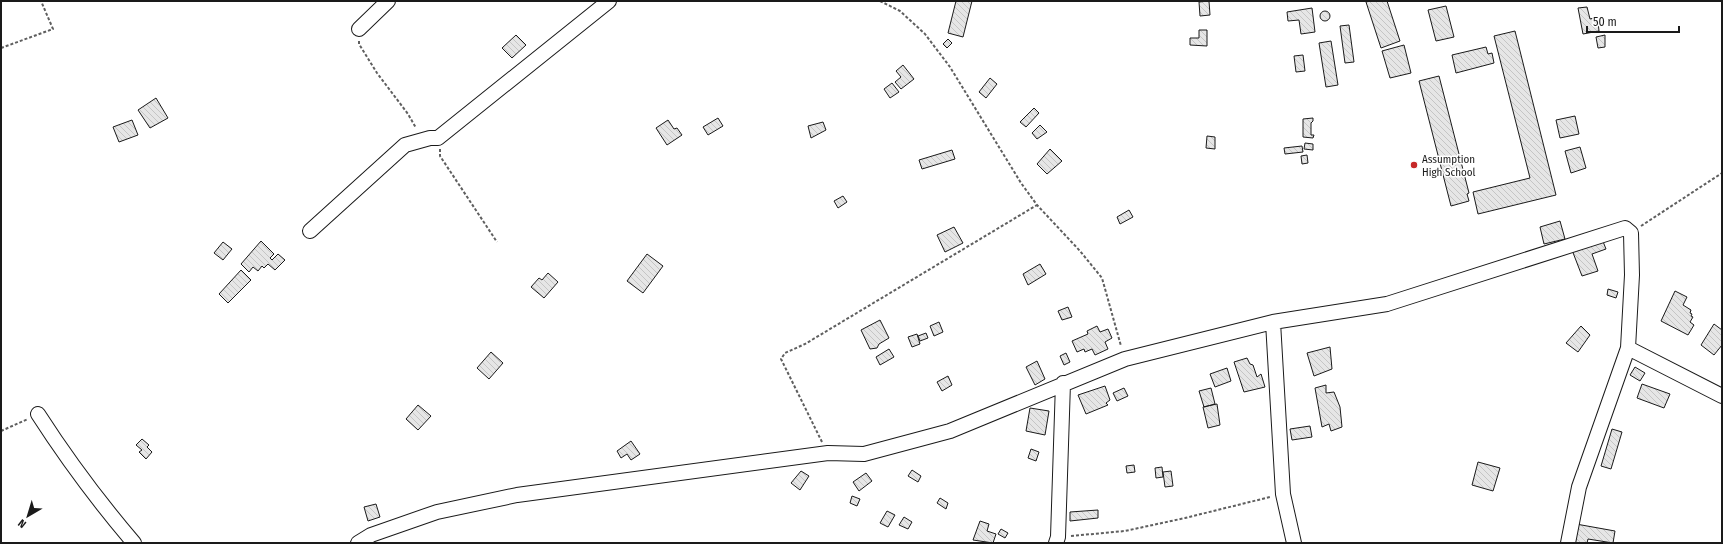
<svg xmlns="http://www.w3.org/2000/svg" width="1723" height="544" viewBox="0 0 1723 544" font-family="'Fira Sans Condensed',sans-serif">
<style>
.building{fill:url(#building-back-hatch);stroke:#1a1a1a}
.lines{fill:none;stroke-linecap:round;stroke-linejoin:round}
.minor-casing{stroke:#1a1a1a;stroke-width:16}
.path{stroke:#5f5f5f;stroke-width:2;stroke-dasharray:3 2;stroke-linecap:butt}
.minor{stroke:#fff;stroke-width:14}
.poi-dot{fill:#c62828;stroke:#fff;stroke-width:1.5}
.labels{text-anchor:middle;dominant-baseline:central;stroke-width:3;stroke-linejoin:round;paint-order:stroke}
.poi-label{font-size:11px;fill:#1a1a1a;stroke:#fff;text-anchor:start}
</style>
<defs>
<pattern id="building-back-hatch" width="6" height="6" patternUnits="userSpaceOnUse"><rect width="6" height="6" fill="#e6e6e6"/><path d="M-1 5l2 2M0 0l6 6M5-1l2 2" fill="none" stroke="#c5c5c5"/></pattern>
</defs>
<rect width="100%" height="100%" fill="#fff"/>
<!-- building -->
<path class="building" d="M956,1H972L963,37L948,33Z
M1209,1L1210,15L1200,16L1199,2Z
M1370,1H1387L1400,41L1381,48L1366,2Z
M1446,6L1454,37L1436,41L1428,10Z
M1587,7L1590,19L1594,18L1595,23L1598,22L1599,31L1583,34L1578,8Z
M1312,8L1315,32L1301,34L1299,20L1288,21L1287,12Z
M1320 16a5 5 0 1 1 10 0a5 5 0 1 1-10 0Z
M1349,25L1354,62L1345,63L1340,26Z
M1199,30H1207V46L1190,45V38H1199Z
M1515,31L1556,195L1478,214L1473,192L1530,178L1494,36Z
M516,35L526,45L512,58L502,48Z
M1605,35V47L1598,48L1596,37Z
M948,39L952,43L947,48L943,44Z
M1331,41L1338,85L1326,87L1319,43Z
M1404,45L1411,73L1390,78L1382,51Z
M1486,47L1488,54L1492,53L1494,63L1456,73L1452,55Z
M1303,55L1305,71L1296,72L1294,56Z
M903,65L914,79L901,89L895,82L901,77L896,71Z
M1439,76L1469,193L1467,194L1469,201L1451,206L1419,81Z
M990,78L997,84L986,98L979,92Z
M892,83L899,92L890,98L884,89Z
M156,98L168,118L150,128L138,110Z
M1034,108L1039,113L1026,127L1020,122Z
M1575,116L1579,134L1560,138L1556,120Z
M718,118L723,126L708,135L703,127Z
M1313,118V121L1311,123V135H1314L1313,138L1303,137V119Z
M132,120L138,135L119,142L113,127Z
M668,120L674,129L677,128L682,135L667,145L656,128Z
M823,122L826,130L811,138L808,126Z
M1040,125L1047,132L1037,139L1032,133Z
M1207,136L1215,137V149L1206,148Z
M1305,143L1313,144V150L1304,149Z
M1302,146L1303,152L1285,154L1284,148Z
M1580,147L1586,168L1571,173L1565,151Z
M1050,149L1062,161L1047,174L1037,164Z
M952,150L955,159L922,169L919,160Z
M1307,155L1308,163L1302,164L1301,156Z
M843,196L847,202L838,208L834,201Z
M1129,210L1133,217L1120,224L1117,217Z
M1560,221L1565,239L1544,244L1540,227Z
M954,227L963,243L945,252L937,235Z
M1602,239L1606,249L1592,254L1598,271L1582,276L1572,250Z
M261,241L274,254L270,258L272,260L278,254L285,260L275,270L268,264L264,268L262,266L258,271L253,267L249,272L241,264Z
M223,242L232,249L223,260L214,253Z
M647,254L663,266L643,293L627,281Z
M1040,264L1046,274L1028,285L1023,274Z
M241,270L251,280L228,303L219,294Z
M548,273L558,282L544,298L531,287L539,278L542,280Z
M1608,289L1618,292L1616,298L1607,295Z
M1675,291L1687,297L1683,305L1691,310L1690,313L1692,314L1691,316L1693,317L1690,322L1694,325L1688,335L1661,321Z
M1068,307L1072,317L1062,320L1058,311Z
M880,320L889,338L879,344L877,348L870,349L861,330Z
M939,322L943,332L934,336L930,326Z
M1714,324L1722,330V345L1714,355L1701,345Z
M1097,326L1100,332L1108,329L1112,338L1105,342L1108,349L1095,355L1092,349L1085,352L1084,349L1077,352L1072,341L1088,334L1087,331Z
M1581,326L1590,335L1578,352L1566,343Z
M926,333L928,338L920,341L918,336Z
M917,334L920,344L912,347L908,337Z
M1330,347L1332,369L1314,376L1307,353Z
M889,349L894,357L880,365L876,357Z
M491,352L503,363L489,379L477,368Z
M1066,353L1070,362L1064,365L1060,356Z
M1247,358L1250,364L1253,365L1257,377L1261,374L1265,387L1244,392L1234,362Z
M1037,361L1045,379L1035,385L1026,367Z
M1635,367L1645,373L1640,381L1630,375Z
M1227,368L1231,381L1215,387L1210,374Z
M948,376L952,385L942,391L937,382Z
M1642,384L1670,394L1664,408L1637,398Z
M1326,385V393L1334,392L1340,407L1342,427L1331,431L1329,424L1322,427L1315,388Z
M1105,386L1110,400L1106,403L1108,405L1086,414L1078,395Z
M1124,388L1128,396L1117,401L1113,393Z
M1211,388L1215,404L1204,407L1199,391Z
M1217,404L1220,425L1208,428L1203,407Z
M418,405L431,416L418,430L406,419Z
M1030,408L1049,411L1045,435L1026,431Z
M1310,426L1312,437L1292,440L1290,429Z
M1612,429L1622,432L1611,469L1601,466Z
M142,439L149,445L147,447L152,452L146,459L139,452L142,450L136,445Z
M631,441L640,454L631,460L627,454L621,458L617,451Z
M1031,449L1039,452L1036,461L1028,458Z
M1478,462L1500,468L1493,491L1472,485Z
M1134,465L1135,472L1127,473L1126,466Z
M1162,467L1163,477L1156,478L1155,468Z
M912,470L921,476L918,482L908,476Z
M801,471L809,476L800,490L791,483Z
M1171,471L1173,486L1165,487L1163,472Z
M866,473L872,481L859,491L853,482Z
M852,496L860,499L857,506L850,503Z
M940,498L948,503L946,509L937,503Z
M376,504L380,517L368,521L364,507Z
M1098,510V518L1070,521V512Z
M887,511L895,515L888,527L880,523Z
M904,517L912,522L908,529L899,525Z
M980,521L989,524L987,531L996,534L993,543L973,540Z
M1576,524L1615,531L1613,543L1588,539L1587,543H1573Z
M1001,529L1008,533L1005,538L998,534Z"/>
<g class="lines">
<defs>
<path id="minor" d="M359,29L388,1
M310,231L405,145L430,138H438L609,1
M1273,322L1283,494L1294,543
M1628,348L1722,396
M38,414C67,459 99,502 134,543
M358,543L371,535L437,512L517,495L828,453L864,454L950,431L1125,359L1273,322L1387,304L1625,228L1631,233L1632,275L1628,348L1579,487L1568,543
M1056,543L1058,537L1063,383"/>
</defs>
<!-- minor casing -->
<use href="#minor" class="minor-casing"/>
<!-- path -->
<path class="path" d="M880,1L900,11L925,34L950,67L1021,183L1037,205L1080,251L1102,278L1121,346
M359,41V44L377,73L408,114L416,128
M1,48L53,29L41,1
M440,149V156L497,242
M1641,226L1722,173
M1,431L28,419
M822,442L781,359L785,353L805,344L1037,205
M1071,536L1125,531L1185,518L1270,497"/>
<!-- minor -->
<use href="#minor" class="minor"/>
</g>
<!-- markers -->
<circle class="poi-dot" cx="1414" cy="165" r="4"/>
<g class="labels">
<!-- poi labels -->
<g class="poi-label">
<text x="1422" y="159">Assumption<tspan x="1422" dy="13">High School</tspan></text>
</g>
</g>
<!-- border -->
<rect width="1723" height="544" fill="none" stroke="#1a1a1a" stroke-width="4"/>
<!-- north arrow -->
<g transform="translate(28 516) rotate(218)" stroke="#ffffff" stroke-width="3" paint-order="stroke">
<path d="M0-3L7 15L0 10L-7 15Z" fill="#1a1a1a"/>
<text y="-6" font-size="11" font-weight="bold" text-anchor="middle" fill="#1a1a1a">N</text>
</g>
<!-- scale -->
<path d="M1587 26v6h92v-6" fill="none" stroke="#1a1a1a" stroke-width="2"/>
<text x="1593" y="26" font-size="12" fill="#1a1a1a" stroke="#ffffff" stroke-width="3" paint-order="stroke">50 m</text>
</svg>
